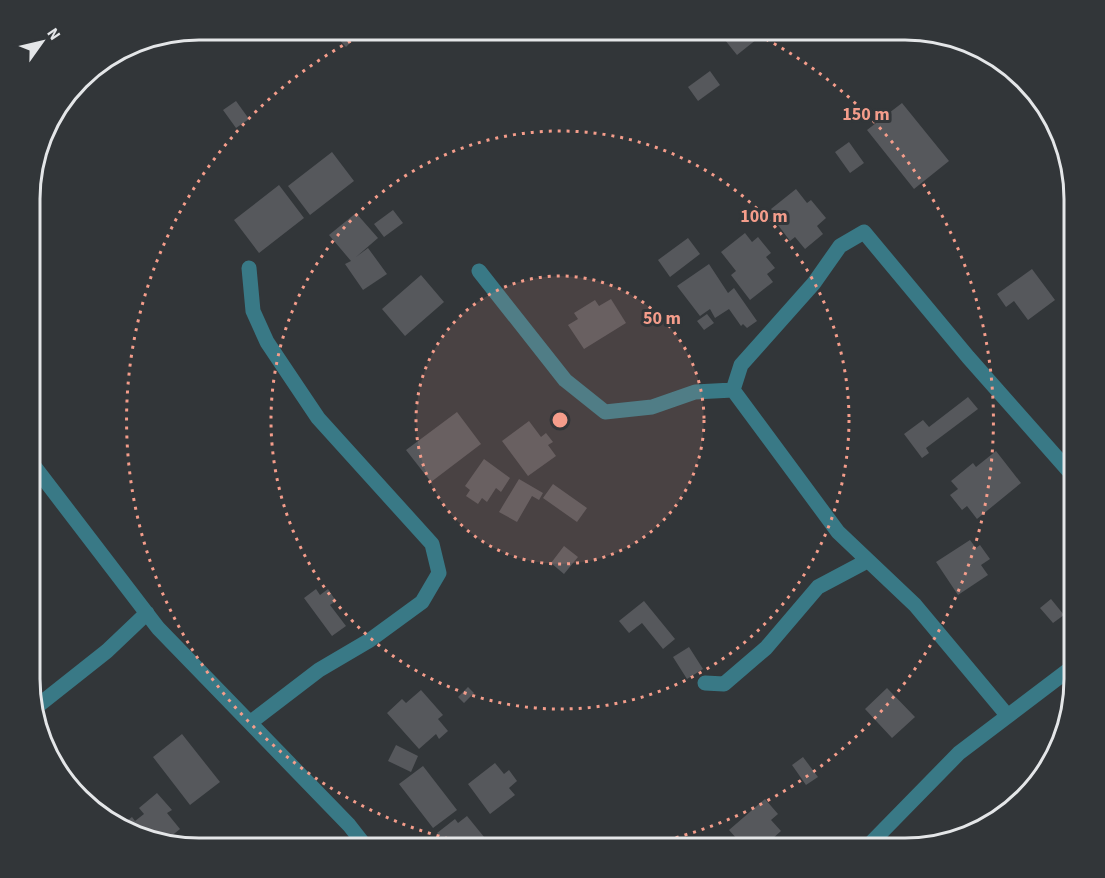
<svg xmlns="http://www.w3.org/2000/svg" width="1105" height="878" viewBox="0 0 1105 878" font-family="'Source Sans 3',sans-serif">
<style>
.building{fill:#56585c}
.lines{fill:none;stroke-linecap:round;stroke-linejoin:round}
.street{stroke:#397986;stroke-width:15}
.ring{fill:none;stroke:#f49d8b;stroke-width:3;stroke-dasharray:3 6}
.rim{fill:none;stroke:#e4e6e8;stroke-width:3}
.centre{fill:#f49d8b;stroke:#323639;stroke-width:3}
.ring-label{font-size:18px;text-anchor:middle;font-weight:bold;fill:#f49d8b;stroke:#323639;stroke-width:6;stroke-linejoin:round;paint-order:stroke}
</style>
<rect width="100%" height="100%" fill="#323639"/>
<!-- building -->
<path class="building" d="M330,30H363L346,47Z
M717,30H750L757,39L737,55Z
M710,71L720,85L698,101L688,87Z
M236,101L249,119L236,128L223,110Z
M902,103L949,161L914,189L867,130Z
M849,142L864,163L850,173L835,152Z
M332,152L354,181L310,215L288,186Z
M279,185L304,218L259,253L234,220Z
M796,189L807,203L811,200L826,218L817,226L823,234L805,249L795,237L790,241L778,225L782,223L771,209Z
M393,210L403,223L384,237L374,224Z
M356,213L378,238L356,257L368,248L387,274L363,290L345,264L351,261L329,235Z
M745,233L752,242L758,237L771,253L766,257L775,268L767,274L773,282L750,300L731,275L736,271L721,252Z
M688,238L700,254L670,277L658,260Z
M709,264L728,293L734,288L757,321L747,328L743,324L741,326L729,309L715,318L710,309L700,316L677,286Z
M1032,269L1055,300L1028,320L1014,301L1006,307L997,294Z
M421,275L444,302L405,336L382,309Z
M611,299L626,323L584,349L568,325L578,319L574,313L595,300L599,306Z
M707,314L714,323L704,330L697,321Z
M968,397L978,409L926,448L929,453L922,458L904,434L923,420L929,427Z
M457,412L481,444L431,482L406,450Z
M529,421L541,437L546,433L553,442L548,445L556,456L528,476L502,441Z
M996,451L1021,483L977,519L967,506L962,510L950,495L958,489L951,481L973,463L976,467Z
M484,459L510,478L501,492L496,488L487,502L482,498L478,504L466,496L470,490L465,486Z
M519,479L543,493L539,500L532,496L517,522L499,512Z
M553,484L587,508L577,522L543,498Z
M970,540L976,548L980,545L990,559L981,565L988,575L958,595L936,562Z
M564,546L578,557L564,574L551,563Z
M316,589L320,595L328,589L336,601L330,605L346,626L332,636L304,598Z
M1051,599L1064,615L1053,623L1040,608Z
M644,601L675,639L663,649L642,623L629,633L619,621Z
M689,647L703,669L687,679L673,657Z
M468,687L474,693L464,703L458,697Z
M887,688L915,717L892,738L865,709Z
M421,690L443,715L438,719L448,731L439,739L436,734L419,749L387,713L402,699L406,703Z
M182,734L220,782L190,805L153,757Z
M396,745L418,756L411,772L388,761Z
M803,757L818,777L806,785L792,765Z
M495,763L504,774L509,770L517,781L509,788L515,795L490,814L468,784Z
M423,766L457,810L433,828L399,784Z
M157,793L172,810L167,813L180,829L164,842L135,835L120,826L132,817L135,821L144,814L139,808Z
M765,799L778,814L771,820L781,831L771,840L773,843L768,848H745L729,830Z
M467,816L493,848H449L437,833L455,819L458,823Z"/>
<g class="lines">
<!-- street -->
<path class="street" d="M249,268L253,311L267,342L318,418L432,544L439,573L422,602L370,640L319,670L251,722
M479,271L565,380L605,412L652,407L695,392L733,390L741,365L814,283L840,246L864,232L968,357L1075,478
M733,390L838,532L915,605L1007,715
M31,462L158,628L349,825L367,848
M705,683L724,684L766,648L818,587L867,561
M35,708L107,651L147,613
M866,848L959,753L1075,665"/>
</g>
<!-- distance rings -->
<circle cx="560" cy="420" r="144" fill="#f49d8b" fill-opacity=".12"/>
<g class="ring">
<circle cx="560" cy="420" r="144"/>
<circle cx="560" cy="420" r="289"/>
<path d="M492 848A433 433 0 0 1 370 31M750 31A433 433 0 0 1 628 848"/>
</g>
<!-- crop -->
<path d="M0 0H1105V878H0ZM199 40H905A159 159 0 0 1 1064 199V679A159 159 0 0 1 905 838H199A159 159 0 0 1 40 679V199A159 159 0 0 1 199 40Z" fill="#323639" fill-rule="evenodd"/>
<path class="rim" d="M199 40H905A159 159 0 0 1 1064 199V679A159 159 0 0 1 905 838H199A159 159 0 0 1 40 679V199A159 159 0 0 1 199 40Z"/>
<circle cx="560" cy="420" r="9" class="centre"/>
<g class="ring-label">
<text x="866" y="120">150 m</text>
<text x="764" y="222">100 m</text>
<text x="662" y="324">50 m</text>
</g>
<!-- north arrow -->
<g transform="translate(42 42) rotate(56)" stroke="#323639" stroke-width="4.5" paint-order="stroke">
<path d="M0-4.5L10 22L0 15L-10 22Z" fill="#e4e6e8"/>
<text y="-9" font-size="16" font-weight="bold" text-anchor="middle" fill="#e4e6e8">N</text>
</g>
</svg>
